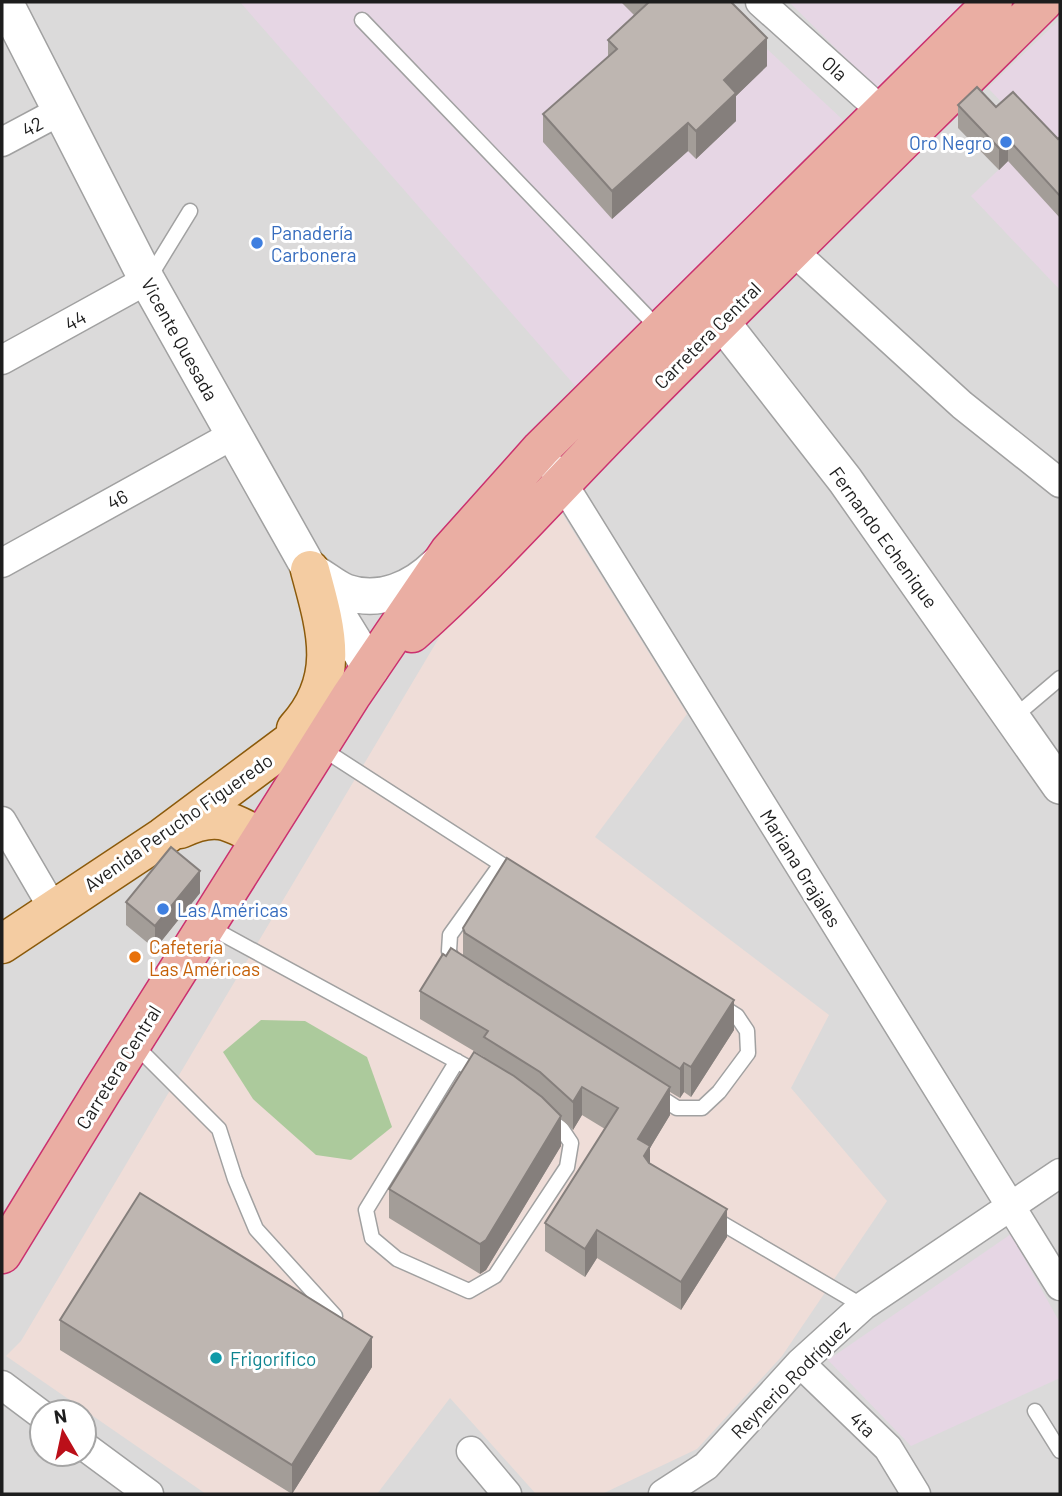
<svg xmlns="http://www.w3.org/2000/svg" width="1062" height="1496" viewBox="0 0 1062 1496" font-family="Barlow,sans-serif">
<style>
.residential{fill:#dbdada;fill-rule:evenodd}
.industrial{fill:#e6d6e4}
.military{fill:#efddd8}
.forest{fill:#acca9c}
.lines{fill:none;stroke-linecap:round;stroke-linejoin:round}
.service-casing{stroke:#a1a1a1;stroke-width:17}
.minor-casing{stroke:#a1a1a1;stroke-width:31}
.tertiary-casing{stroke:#a1a1a1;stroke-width:38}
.primary-casing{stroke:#8b5a0b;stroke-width:41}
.trunk-casing{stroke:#cb316f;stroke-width:41}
.service{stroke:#fff;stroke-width:14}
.minor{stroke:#fff;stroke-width:28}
.tertiary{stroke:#fff;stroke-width:35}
.primary{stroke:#f4cca2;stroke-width:38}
.trunk{stroke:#eaaea3;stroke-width:38}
.wall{fill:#a39d98}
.shaded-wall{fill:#857f7c}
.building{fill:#beb6b1;stroke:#857f7c;stroke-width:2}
.shop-dot{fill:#3f7fe0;stroke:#fff;stroke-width:2.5}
.food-dot{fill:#e8710a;stroke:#fff;stroke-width:2.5}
.culture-dot{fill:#0f9aa8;stroke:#fff;stroke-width:2.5}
.labels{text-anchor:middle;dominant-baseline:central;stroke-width:6;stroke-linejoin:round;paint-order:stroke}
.street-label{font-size:19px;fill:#1d1d1d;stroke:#fff}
.shop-label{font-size:19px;fill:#366cbe;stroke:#fff;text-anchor:start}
.food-label{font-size:19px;fill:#c56008;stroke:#fff;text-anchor:start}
.culture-label{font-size:19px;fill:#0d838f;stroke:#fff;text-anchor:start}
</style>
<rect width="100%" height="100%" fill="#eeeae4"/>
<!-- residential -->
<path class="residential" d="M2,2H1060V1494H2ZM42,1412H84V1454H42Z"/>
<!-- industrial -->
<path class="industrial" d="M240,2H717L843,120L577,388Z
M789,2H980L885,97Z
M1060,19V290L971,196L1034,136L988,88Z
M1011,1234L1060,1323V1378L911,1446L828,1360Z"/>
<!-- military -->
<path class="military" d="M557,505L687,714L595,837L829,1015L791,1088L887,1201L782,1356L697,1449L602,1494H536L450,1398L377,1494H206L6,1356L21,1341L446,626Z"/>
<!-- forest -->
<path class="forest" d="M261,1020L305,1021L367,1057L392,1127L351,1160L316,1155L253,1099L223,1052Z"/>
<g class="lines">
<defs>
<path id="service" d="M362,20L660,330
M149,278L190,211
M1014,717L1060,678
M321,748L518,875
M208,926L482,1075
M455,967L449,951L450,935L501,864
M134,1044L219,1129L235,1179L256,1229L335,1316
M457,1061L366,1210L372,1238L397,1259L469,1291L495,1276L567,1167L571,1143L561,1128L545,1118
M655,1094L677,1108H702L719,1092L748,1053L747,1031L737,1016L718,1004
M713,1218L863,1306
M1035,1411L1060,1451"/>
<path id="minor" d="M760,2L896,124
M2,142L62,110
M792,250L962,405L1060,483
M2,360L147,280
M554,469L1060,1286
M2,563L233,435
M2,821L54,910
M800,1363L888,1448L916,1494
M2,1385L42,1415
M84,1446L149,1494
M471,1451L507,1494
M663,1494L706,1466L800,1363L863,1306L1060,1173"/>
<path id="tertiary" d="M5,2L147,280L310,570L371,669
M703,302L721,321L845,480L1060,786
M313,572C324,578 335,588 346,592C380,604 414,588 437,565"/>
<path id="primary" d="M296,729C342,679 326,629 310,570
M180,829C216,812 229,820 261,838
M2,944L163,837L348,699"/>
<path id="trunk" d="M412,633C491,563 561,482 635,408C770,271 907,137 1043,2
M2,1254L102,1091L351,696L449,552L541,449L993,2"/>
</defs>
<!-- service casing -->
<use href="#service" class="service-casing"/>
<!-- minor casing -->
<use href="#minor" class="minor-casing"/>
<!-- tertiary casing -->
<use href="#tertiary" class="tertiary-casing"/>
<!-- primary casing -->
<use href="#primary" class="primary-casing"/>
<!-- trunk casing -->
<use href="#trunk" class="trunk-casing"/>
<!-- service -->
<use href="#service" class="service"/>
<!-- minor -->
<use href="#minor" class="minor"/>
<!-- tertiary -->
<use href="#tertiary" class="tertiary"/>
<!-- primary -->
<use href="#primary" class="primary"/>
<!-- trunk -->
<use href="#trunk" class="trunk"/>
</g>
<!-- wall -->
<path class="wall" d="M621,2H731L767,66L736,96V121L696,159L688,151L612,219L543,142V114L608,57V40L634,15Z
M958,105L996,107L1058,139L1060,137V218L1008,161L999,170L958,128Z
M200,893L155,949L126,925V902Z
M463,928L734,1030L691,1097L684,1092L680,1098L670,1092V1115L650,1148V1164L727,1237L681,1310L597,1258L585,1277L545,1251V1223L605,1129L582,1115L573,1130L561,1119V1146L486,1270L480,1274L389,1218V1189L484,1058V1057L420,1019V991L446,956H463Z
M60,1320L372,1367L292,1494L60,1350Z"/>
<!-- shaded-wall -->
<path class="shaded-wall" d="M767,38V66L736,96V121L696,159V131L724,80Z
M688,123V151L612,219V191Z
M1008,139V161L999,170V148Z
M200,871V893L155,949V926Z
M734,1000V1030L691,1097V1067Z
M684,1063V1092L680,1098V1069Z
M582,1087V1115L573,1130V1102Z
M670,1087V1115L650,1148V1174L638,1139Z
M561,1116V1146L486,1270L480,1274V1244Z
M727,1209V1237L681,1310V1282Z
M597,1230V1258L585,1277V1249Z
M372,1337V1367L292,1494V1465Z"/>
<!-- building -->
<path class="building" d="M649,2H731L767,38L724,80L736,93L696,131L688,123L612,191L543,114L617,49L608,40Z
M977,87L996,107L1013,92L1058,139L1060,137V196L1008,139L999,148L958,105Z
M171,847L200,871L155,926L126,902Z
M507,858L734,1000L691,1067L684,1063L680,1069L465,933L463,928Z
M451,948L670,1087L638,1139L650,1146L644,1156L649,1163L727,1209L681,1282L597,1230L585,1249L545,1223L618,1108L582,1087L573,1102L540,1072L484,1037L488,1031L420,991L443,954L446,956Z
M474,1052L514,1076L542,1097L561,1116L486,1240L480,1244L389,1189Z
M140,1193L372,1337L292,1465L60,1320Z"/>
<!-- markers -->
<g class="shop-dot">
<circle cx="1006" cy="142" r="7"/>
<circle cx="257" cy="243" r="7"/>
<circle cx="163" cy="909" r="7"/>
</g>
<circle class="food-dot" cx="135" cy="957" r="7"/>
<circle class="culture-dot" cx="216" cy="1358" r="7"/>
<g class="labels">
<!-- street labels -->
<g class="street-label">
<text transform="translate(835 68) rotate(42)">Ola</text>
<text transform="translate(32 126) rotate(-28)">42</text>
<text transform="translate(75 320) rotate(-29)">44</text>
<text transform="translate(707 335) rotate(-45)">Carretera Central</text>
<text transform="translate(180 339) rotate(61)">Vicente Quesada</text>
<text transform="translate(117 499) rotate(-29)">46</text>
<text transform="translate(884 537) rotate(54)">Fernando Echenique</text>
<text transform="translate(178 822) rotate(-35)">Avenida Perucho Figueredo</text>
<text transform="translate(801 868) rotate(58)">Mariana Grajales</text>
<text transform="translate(118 1067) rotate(-58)">Carretera Central</text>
<text transform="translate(790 1379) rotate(-45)">Reynerio Rodríguez</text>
<text transform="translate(863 1424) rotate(44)">4ta</text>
</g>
<!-- shop labels -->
<g class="shop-label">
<text x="992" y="142" text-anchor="end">Oro Negro</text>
<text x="271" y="232">Panadería<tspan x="271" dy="22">Carbonera</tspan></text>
<text x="177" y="909">Las Américas</text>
</g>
<!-- food labels -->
<g class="food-label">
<text x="149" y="946">Cafetería<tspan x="149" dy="22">Las Américas</tspan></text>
</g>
<!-- culture labels -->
<g class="culture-label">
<text x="230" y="1358">Frigorifico</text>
</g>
</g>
<!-- border -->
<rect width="1062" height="1496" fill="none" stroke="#1d1d1d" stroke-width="7"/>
<!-- north arrow -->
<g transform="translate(63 1433) rotate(351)"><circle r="33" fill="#ffffff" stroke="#a5a5a5" stroke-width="2"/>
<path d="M0-5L12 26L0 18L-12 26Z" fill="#bb0f19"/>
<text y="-10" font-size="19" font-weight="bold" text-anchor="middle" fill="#1d1d1d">N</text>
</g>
</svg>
